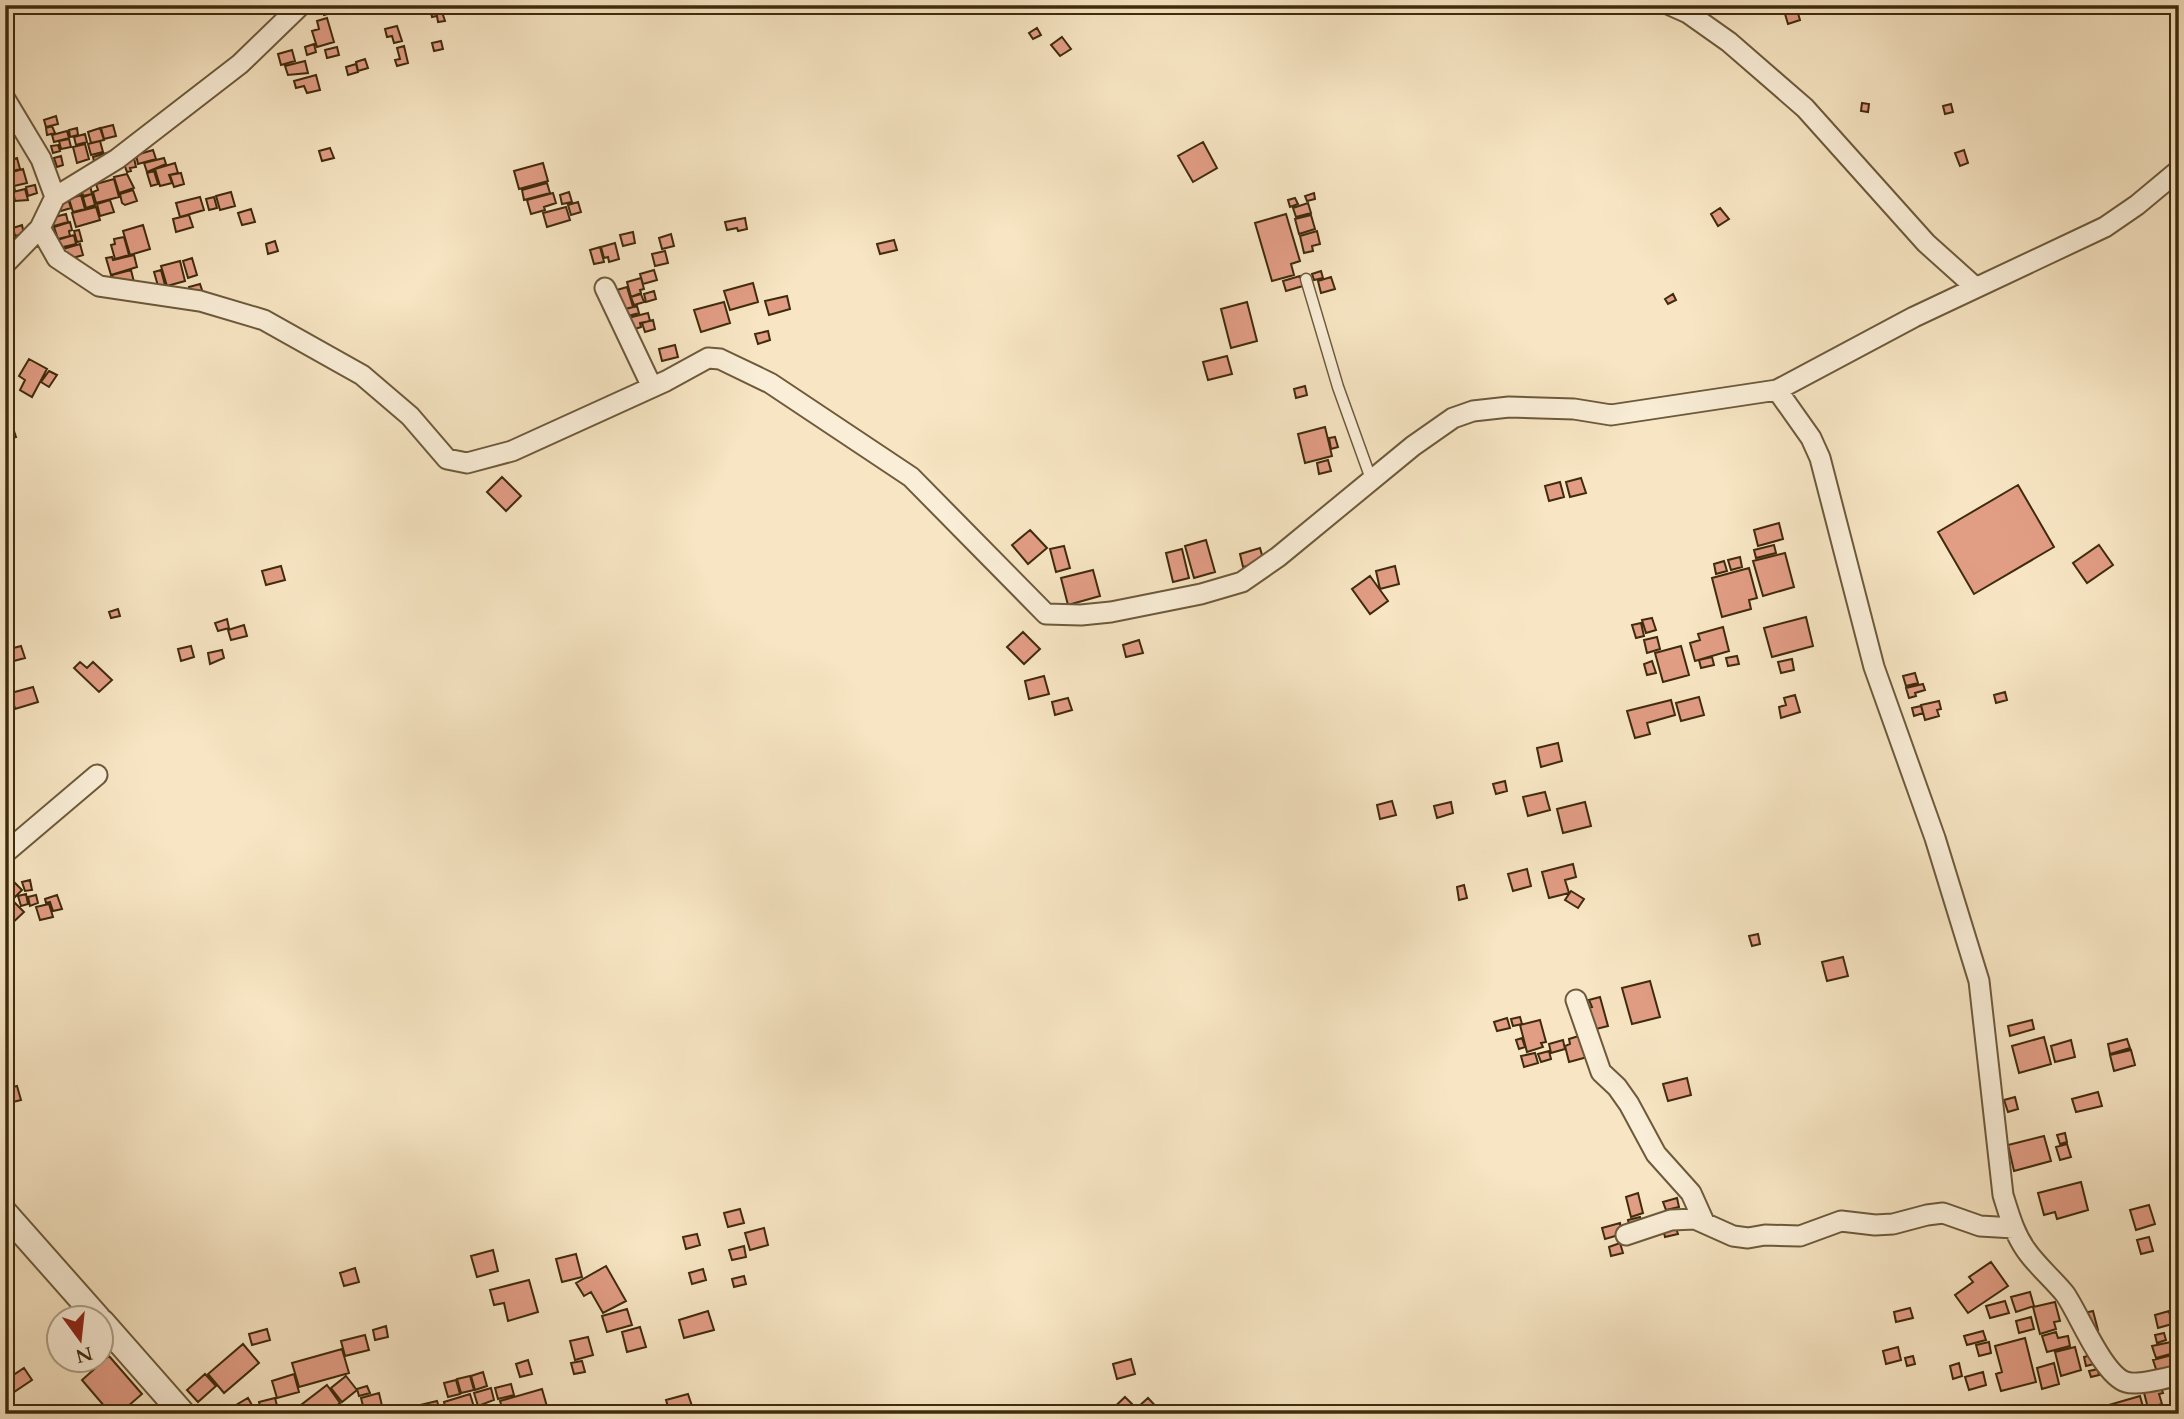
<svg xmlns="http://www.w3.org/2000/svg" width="2184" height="1419" viewBox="0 0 2184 1419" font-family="Cardo,serif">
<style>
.building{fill:#e29d85;stroke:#3f2b0d;stroke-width:2}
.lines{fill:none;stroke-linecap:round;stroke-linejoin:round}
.service-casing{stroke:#6d5a3a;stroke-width:13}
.minor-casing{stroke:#6d5a3a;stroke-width:23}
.tertiary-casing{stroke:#6d5a3a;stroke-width:28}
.service{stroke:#faeed8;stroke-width:10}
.minor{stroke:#faeed8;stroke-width:19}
.tertiary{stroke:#faeed8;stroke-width:24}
</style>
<rect width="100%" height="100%" fill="#f7e5c3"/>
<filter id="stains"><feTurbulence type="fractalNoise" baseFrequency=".00286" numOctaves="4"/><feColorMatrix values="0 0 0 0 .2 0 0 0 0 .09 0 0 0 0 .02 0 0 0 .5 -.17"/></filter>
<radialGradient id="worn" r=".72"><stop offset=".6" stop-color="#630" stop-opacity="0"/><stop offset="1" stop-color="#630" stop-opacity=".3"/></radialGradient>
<!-- building -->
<path class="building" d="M321,5H336L338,11L324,15Z
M440,6L445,21L438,22L437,16L432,17L430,8Z
M1797,10L1800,20L1788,24L1785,14Z
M327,18L334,42L317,47L312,31L319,29L317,21Z
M397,26L402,41L394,43L392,36L387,37L385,29Z
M1037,28L1041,35L1033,39L1029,33Z
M1062,37L1071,49L1060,56L1051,45Z
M441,41L443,49L434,51L432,43Z
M314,44L316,52L307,55L305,47Z
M404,46L408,63L397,66L395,60L400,59L397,48Z
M337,47L339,55L327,58L325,50Z
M292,50L295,61L281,65L278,54Z
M365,59L368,68L358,71L356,62Z
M305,61L308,73L288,75L285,66Z
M356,64L358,72L348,75L346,67Z
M316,75L320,90L307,93L304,86L296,88L294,81Z
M1862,103L1869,104L1868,112L1861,111Z
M1951,104L1953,112L1945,114L1943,106Z
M56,116L58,124L46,127L44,120Z
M5,121H7L12,139L5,141Z
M113,125L116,136L104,139L101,128Z
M52,126L55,133L47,135L46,128Z
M77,128L78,135L70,137L69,130Z
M100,128L104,140L91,143L88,132Z
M67,131L69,138L54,142L52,135Z
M85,134L87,142L76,145L74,137Z
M69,139L71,147L61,149L59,141Z
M100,141L103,152L91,155L88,144Z
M1203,142L1217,168L1193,182L1178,156Z
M5,143L9,150L12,148L14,158L5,161Z
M85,144L89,159L77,163L73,147Z
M58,145L60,151L53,153L51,146Z
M330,148L334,158L322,161L319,151Z
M153,150L156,159L138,164L136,155Z
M1964,150L1968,163L1960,166L1955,153Z
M110,152L112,160L95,165L93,157Z
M61,156L63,165L57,167L54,158Z
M17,158L20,169L5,173V162Z
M134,158L136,167L130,168L131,171L127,172L123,161Z
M164,158L166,164L147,172L144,163Z
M175,163L178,173L169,175L172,183L160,186L155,169Z
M543,163L548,181L519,189L514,171Z
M23,169L27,183L14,186L15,191L7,194L5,174Z
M154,171L158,184L151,186L147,173Z
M181,173L184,184L174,187L170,175Z
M127,174L134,188L119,193L114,177Z
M114,179L119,197L96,203L93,192L98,190L96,184Z
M547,183L550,193L524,200L522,190Z
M35,185L37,193L28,196L26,187Z
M90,185L92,194L83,196L81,188Z
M25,189L28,200L15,201L13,192Z
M133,190L137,201L125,205L122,203L120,194Z
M231,192L235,206L220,210L216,196Z
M569,192L572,202L562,204L560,195Z
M553,193L556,203L544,207L545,210L531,214L527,200Z
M1314,193L1315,199L1307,201L1305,196Z
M92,194L95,205L86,208L83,197Z
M81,195L85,209L73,212L69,199Z
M200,197L204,210L180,217L176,203Z
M214,197L217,208L209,210L206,199Z
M1295,198L1298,204L1290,207L1288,200Z
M68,199L71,208L61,211L58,202Z
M110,200L114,212L100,216L97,204Z
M578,202L581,212L571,215L568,205Z
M1308,203L1311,213L1296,217L1293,208Z
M96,207L100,220L76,227L72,213Z
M566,207L570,220L547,227L543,213Z
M1720,208L1729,219L1718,226L1711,214Z
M251,209L255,222L242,225L238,213Z
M66,214L68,222L54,226L51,218Z
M1286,214L1300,261L1291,264L1294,275L1272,281L1255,223Z
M189,215L193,227L176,232L173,219Z
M1311,215L1315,229L1299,234L1295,219Z
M745,218L747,229L738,231L737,228L727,230L725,222Z
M70,222L72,230L69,231L70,236L58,239L54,227Z
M22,225L24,234L15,236L13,228Z
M143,225L150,249L130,255L123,231Z
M79,230L82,241L77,242L74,231Z
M1317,231L1320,244L1312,246L1313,251L1304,253L1300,236Z
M633,232L635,243L623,246L620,235Z
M671,234L674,246L662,249L659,238Z
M74,235L76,244L59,248L57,240Z
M124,237L129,255L115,259L111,245L115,244L114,239Z
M894,240L897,250L880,254L877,244Z
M275,241L278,251L268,254L266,244Z
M615,243L619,259L609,262L608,257L604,258L601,247Z
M80,244L83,255L66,260L63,249Z
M600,247L604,262L594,264L590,250Z
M665,251L668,263L655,266L652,254Z
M134,255L137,267L111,275L106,258L112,257L113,260Z
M192,258L197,275L188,278L183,261Z
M180,261L185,281L167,286L161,266Z
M131,270L134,282L115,287L112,275Z
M161,270L165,285L158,286L154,272Z
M654,270L657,280L643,284L640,274Z
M1321,271L1323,278L1314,280L1312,274Z
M1300,276L1303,286L1286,291L1283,281Z
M1331,277L1335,289L1321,293L1318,281Z
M641,278L644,289L640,290L641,293L631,297L627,282Z
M753,283L758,302L730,310L724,291Z
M200,284L203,293L191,296L189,287Z
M627,287L633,307L625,309L617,290Z
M654,291L656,299L646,302L644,294Z
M641,294L644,302L634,305L631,297Z
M1673,294L1676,300L1668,304L1665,299Z
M787,296L790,309L769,315L765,301Z
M724,302L730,323L701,332L694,310Z
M1247,302L1257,341L1231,348L1221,309Z
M637,306L639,313L628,316L626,309Z
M648,313L650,321L640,323L641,327L632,330L628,318Z
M653,320L655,329L645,332L642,323Z
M768,331L770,340L758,344L755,334Z
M675,345L678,357L662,361L659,349Z
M1227,356L1232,374L1208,380L1203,362Z
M29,359L47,369L32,397L20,390L25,380L19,376Z
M49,371L57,375L49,387L41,382Z
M1305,386L1307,395L1296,398L1294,389Z
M1325,427L1332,456L1305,463L1298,434Z
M13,428L16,437L5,440L6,430Z
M1335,437L1338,447L1331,449L1329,438Z
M1328,460L1331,471L1319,474L1317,463Z
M502,477L521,496L506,511L487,492Z
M1581,478L1586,493L1570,497L1566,482Z
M1560,482L1564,497L1549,501L1545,486Z
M2018,485L2054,547L1974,594L1938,532Z
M1779,523L1783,539L1758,546L1754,530Z
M1030,530L1047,548L1028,564L1012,545Z
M1206,540L1215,572L1194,578L1185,546Z
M1774,545L1776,553L1756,558L1754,550Z
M2099,545L2113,565L2087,583L2073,563Z
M1064,546L1070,568L1056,572L1050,549Z
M1260,548L1264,562L1243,567L1240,554Z
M1182,549L1189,578L1173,582L1166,553Z
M1785,553L1794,587L1763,596L1753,561Z
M1740,557L1742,567L1731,570L1728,560Z
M1724,561L1727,571L1716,574L1714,564Z
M281,566L285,580L266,585L262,571Z
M1395,566L1399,584L1380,589L1376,571Z
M1749,568L1757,598L1749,600L1751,609L1722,617L1712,578Z
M1093,570L1100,596L1068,605L1061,578Z
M1370,576L1388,601L1370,614L1352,589Z
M118,609L120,616L111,618L109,612Z
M1806,617L1813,646L1772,657L1764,628Z
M1652,618L1656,630L1646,633L1642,620Z
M227,619L229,628L218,631L215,623Z
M1641,623L1644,636L1636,638L1632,625Z
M244,625L247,636L231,640L228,630Z
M1723,627L1729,651L1695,661L1690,643L1700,640L1698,634Z
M1023,632L1040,649L1024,664L1007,647Z
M1657,637L1660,649L1647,653L1644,640Z
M1139,640L1143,653L1126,657L1123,645Z
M21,646L25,658L10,662L6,650Z
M191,646L194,657L181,661L178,649Z
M1681,646L1689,675L1663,682L1655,653Z
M222,650L224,658L210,664L208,653Z
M1737,656L1739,664L1728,666L1726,658Z
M1712,657L1714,665L1701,668L1699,660Z
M1792,659L1794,670L1781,673L1778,662Z
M1652,661L1656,673L1647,675L1644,664Z
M80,662L87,668L93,662L112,680L99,692L74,668Z
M11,665L14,677L5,680V667Z
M1915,673L1918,683L1906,686L1903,676Z
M1044,676L1049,694L1029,699L1025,681Z
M1923,684L1925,690L1915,693L1916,696L1909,698L1906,688Z
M33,687L38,702L15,709L11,693Z
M2005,692L2007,700L1996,703L1994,695Z
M1795,695L1800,712L1781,718L1779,707L1786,705L1784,698Z
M1699,697L1704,715L1681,721L1676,703Z
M1068,698L1072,710L1055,715L1052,702Z
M1671,700L1675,715L1647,723L1650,734L1635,738L1627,711Z
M1939,701L1941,709L1937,710L1939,716L1925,720L1921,705Z
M1921,706L1923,713L1914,716L1912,708Z
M1558,743L1562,761L1541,767L1537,748Z
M1505,781L1507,791L1496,794L1493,784Z
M1545,792L1550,810L1528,816L1523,797Z
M1392,801L1396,815L1380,819L1377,805Z
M1451,802L1453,813L1437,818L1434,806Z
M1585,802L1591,826L1563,833L1557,809Z
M1573,864L1576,877L1565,880L1569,893L1549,898L1542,872Z
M1527,869L1531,886L1513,891L1508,874Z
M9,877L22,890L5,907V881Z
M30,880L32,890L25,891L22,882Z
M1464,885L1467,898L1459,900L1457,887Z
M1571,891L1584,899L1578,908L1565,900Z
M26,894L28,904L21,906L18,896Z
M36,895L38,903L30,906L28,897Z
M57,895L62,909L53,911L50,902L46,903L45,899Z
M13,901L24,912L5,930V909Z
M49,904L53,917L40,920L36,907Z
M1758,934L1760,944L1752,946L1749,936Z
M1843,957L1848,976L1827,981L1822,962Z
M1650,981L1660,1017L1632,1024L1622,988Z
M1600,997L1608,1026L1592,1030L1587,1008L1592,1007L1589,1000Z
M1520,1017L1522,1024L1513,1026L1511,1019Z
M1507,1018L1510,1028L1497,1031L1494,1022Z
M1540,1020L1546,1042L1541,1043L1543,1047L1527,1052L1520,1025Z
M2032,1020L2034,1029L2010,1036L2008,1026Z
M1585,1034L1591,1056L1569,1062L1565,1046L1570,1044L1569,1039Z
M2044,1037L2051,1064L2019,1073L2012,1046Z
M1522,1038L1525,1047L1519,1049L1516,1040Z
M2127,1039L2130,1048L2110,1054L2108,1044Z
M1563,1040L1565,1049L1551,1053L1549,1044Z
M2071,1040L2075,1057L2055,1062L2051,1046Z
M2131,1050L2135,1065L2114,1071L2110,1055Z
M1549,1051L1551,1059L1541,1062L1538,1054Z
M1535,1053L1538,1063L1524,1067L1521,1056Z
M1687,1078L1691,1095L1668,1101L1663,1084Z
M17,1086L21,1100L5,1104V1089Z
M2098,1092L2102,1106L2076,1112L2072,1099Z
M2015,1097L2018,1109L2008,1112L2004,1100Z
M2065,1133L2067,1142L2060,1144L2057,1135Z
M2044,1136L2051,1161L2014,1171L2008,1145Z
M2067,1144L2071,1157L2060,1160L2056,1147Z
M2081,1182L2088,1210L2057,1219L2055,1212L2044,1215L2038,1193Z
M1638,1193L1643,1213L1631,1217L1626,1197Z
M1677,1198L1679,1207L1666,1210L1663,1202Z
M2149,1205L2155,1224L2136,1230L2130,1210Z
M740,1209L744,1223L728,1227L724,1213Z
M1640,1217L1642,1225L1630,1229L1628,1220Z
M1620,1223L1622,1234L1605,1239L1602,1228Z
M1675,1225L1678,1234L1665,1237L1663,1229Z
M764,1228L768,1245L750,1250L745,1233Z
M697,1234L700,1245L686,1249L683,1237Z
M2149,1237L2153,1251L2141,1254L2137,1240Z
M1620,1243L1623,1253L1611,1256L1609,1247Z
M744,1246L746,1257L732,1260L729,1250Z
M493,1250L498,1271L477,1277L471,1256Z
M576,1254L582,1277L562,1282L556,1259Z
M1991,1262L2008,1286L1968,1313L1955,1295L1973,1282L1969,1277Z
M606,1266L626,1301L603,1313L591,1292L584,1296L576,1283Z
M355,1268L359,1282L344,1286L340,1273Z
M703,1269L706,1280L692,1284L689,1273Z
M744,1276L746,1284L734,1287L732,1279Z
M529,1280L538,1312L508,1321L504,1303L494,1305L490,1290Z
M2030,1292L2034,1306L2016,1312L2011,1297Z
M2005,1301L2009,1313L1990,1318L1986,1306Z
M2055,1302L2060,1321L2054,1322L2056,1329L2040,1334L2033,1307Z
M1910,1308L1913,1318L1896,1322L1894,1312Z
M627,1309L632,1325L607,1332L602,1316Z
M708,1311L714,1330L684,1338L679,1320Z
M2093,1311L2098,1330L2089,1332L2084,1313Z
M2169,1311L2172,1324L2158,1328L2155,1315Z
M2031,1317L2034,1329L2019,1333L2016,1321Z
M386,1326L388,1337L375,1340L373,1330Z
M640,1327L646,1347L627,1352L622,1332Z
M267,1329L270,1340L252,1345L249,1334Z
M1983,1331L1986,1340L1967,1345L1964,1336Z
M2056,1332L2058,1338L2068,1336L2070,1346L2047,1352L2042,1336Z
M2164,1333L2166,1340L2157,1343L2155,1335Z
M365,1335L369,1350L345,1356L341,1341Z
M588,1337L593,1355L575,1360L570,1341Z
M2025,1338L2036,1382L2001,1391L1996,1374L2002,1372L1995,1346Z
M1989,1342L1991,1353L1979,1356L1976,1345Z
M2171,1342L2174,1353L2156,1358L2152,1346Z
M243,1344L259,1363L224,1393L208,1374Z
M1898,1347L1901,1360L1886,1364L1883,1351Z
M2075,1347L2081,1370L2061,1376L2055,1352Z
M342,1349L349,1373L299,1387L292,1363Z
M2095,1354L2098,1363L2086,1366L2084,1357Z
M2172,1355L2175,1367L2157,1372L2153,1360Z
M109,1356L142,1394L119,1414H111L82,1380Z
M1913,1356L1915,1364L1907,1366L1905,1358Z
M1131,1359L1135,1374L1117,1379L1113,1364Z
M528,1360L532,1374L520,1377L516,1364Z
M582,1361L585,1372L574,1374L571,1363Z
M1959,1363L1962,1376L1953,1379L1950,1366Z
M2054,1363L2059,1384L2042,1389L2037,1368Z
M24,1368L32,1380L14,1392L6,1380Z
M2098,1369L2099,1375L2091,1377L2089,1371Z
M483,1372L487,1386L475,1390L471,1376Z
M1983,1372L1986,1385L1969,1390L1965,1377Z
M205,1374L216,1386L198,1402L187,1390Z
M294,1374L299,1392L277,1398L272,1381Z
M346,1376L357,1390L342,1402L331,1388Z
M470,1376L474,1390L461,1393L457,1379Z
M456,1380L460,1394L448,1397L444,1383Z
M511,1384L514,1395L498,1399L495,1388Z
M2160,1384L2163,1393L2159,1394L2162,1404L2148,1408L2143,1389Z
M327,1385L340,1403L326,1414H302L297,1408Z
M367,1386L370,1393L359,1396L357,1389Z
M491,1388L494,1400L478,1406L474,1393Z
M542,1389L548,1410L533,1414H504L500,1401Z
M379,1393L383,1410L365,1414L361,1398Z
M470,1394L474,1407L468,1408L470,1414H447L444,1402Z
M688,1394L693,1409L670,1414L666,1400Z
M2140,1396L2145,1414H2096L2095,1409Z
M1125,1397L1140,1412L1109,1414L1108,1413Z
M248,1398L257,1414H221Z
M275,1398L279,1413L262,1414L259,1402Z
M1148,1398L1162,1413L1161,1414H1145L1138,1407Z
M437,1401L441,1414H418L416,1406Z
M2164,1406L2166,1414H2150V1410Z
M1645,1408L1647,1414H1625Z"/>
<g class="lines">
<defs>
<path id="service" d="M1306,279L1338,387L1371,479"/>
<path id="minor" d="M1670,5L1688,13L1729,42L1805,108L1926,243L1975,287
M5,99L41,159L55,197L40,228L5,264
M55,197L117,159L240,64L301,5
M40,228L57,258L99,286L200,301L264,320L362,375L410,416L447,459L467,463L512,451L666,381L708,358L720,359L770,383L911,477L1046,614L1081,615L1111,612L1201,594L1242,582L1278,557L1413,446L1453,418L1473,411L1509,407L1574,409L1611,415L1777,390L1914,317L2105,227L2137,205L2179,170
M605,288L652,387
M1777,390L1811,438L1820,458L1874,667L1935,838L1979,981L2003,1195C2009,1214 2014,1233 2026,1250C2037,1266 2053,1279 2065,1294C2079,1314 2103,1375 2126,1382C2138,1386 2166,1378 2179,1375
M5,853L97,775
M1576,1000L1601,1072L1617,1087L1629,1104L1656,1154L1691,1193L1704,1222
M1626,1235L1671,1220L1695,1219L1733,1236L1748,1238L1765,1235L1800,1236L1841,1221L1875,1225L1893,1224L1927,1215L1943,1213L1980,1226L2014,1228"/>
<path id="tertiary" d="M5,1213L98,1318
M102,1322L183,1414"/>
</defs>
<!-- service casing -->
<use href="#service" class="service-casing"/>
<!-- minor casing -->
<use href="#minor" class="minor-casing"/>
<!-- tertiary casing -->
<use href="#tertiary" class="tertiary-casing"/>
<!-- service -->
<use href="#service" class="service"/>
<!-- minor -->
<use href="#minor" class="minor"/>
<!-- tertiary -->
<use href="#tertiary" class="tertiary"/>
</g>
<!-- margin -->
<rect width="2184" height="1419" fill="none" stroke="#f7e5c3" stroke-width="28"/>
<rect x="7" y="7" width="2170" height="1405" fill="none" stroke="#3f2b0d" stroke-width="3.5"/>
<rect x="14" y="14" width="2156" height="1391" fill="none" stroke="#3f2b0d" stroke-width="2"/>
<!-- north arrow -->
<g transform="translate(80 1339) rotate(165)"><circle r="33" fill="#faeed8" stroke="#afa087" stroke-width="2"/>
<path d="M0-5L12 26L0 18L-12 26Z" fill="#8f2418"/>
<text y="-10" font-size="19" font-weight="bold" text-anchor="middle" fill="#3f2b0d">N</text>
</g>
<rect width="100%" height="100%" filter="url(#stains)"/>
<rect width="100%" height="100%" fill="url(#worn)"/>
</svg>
